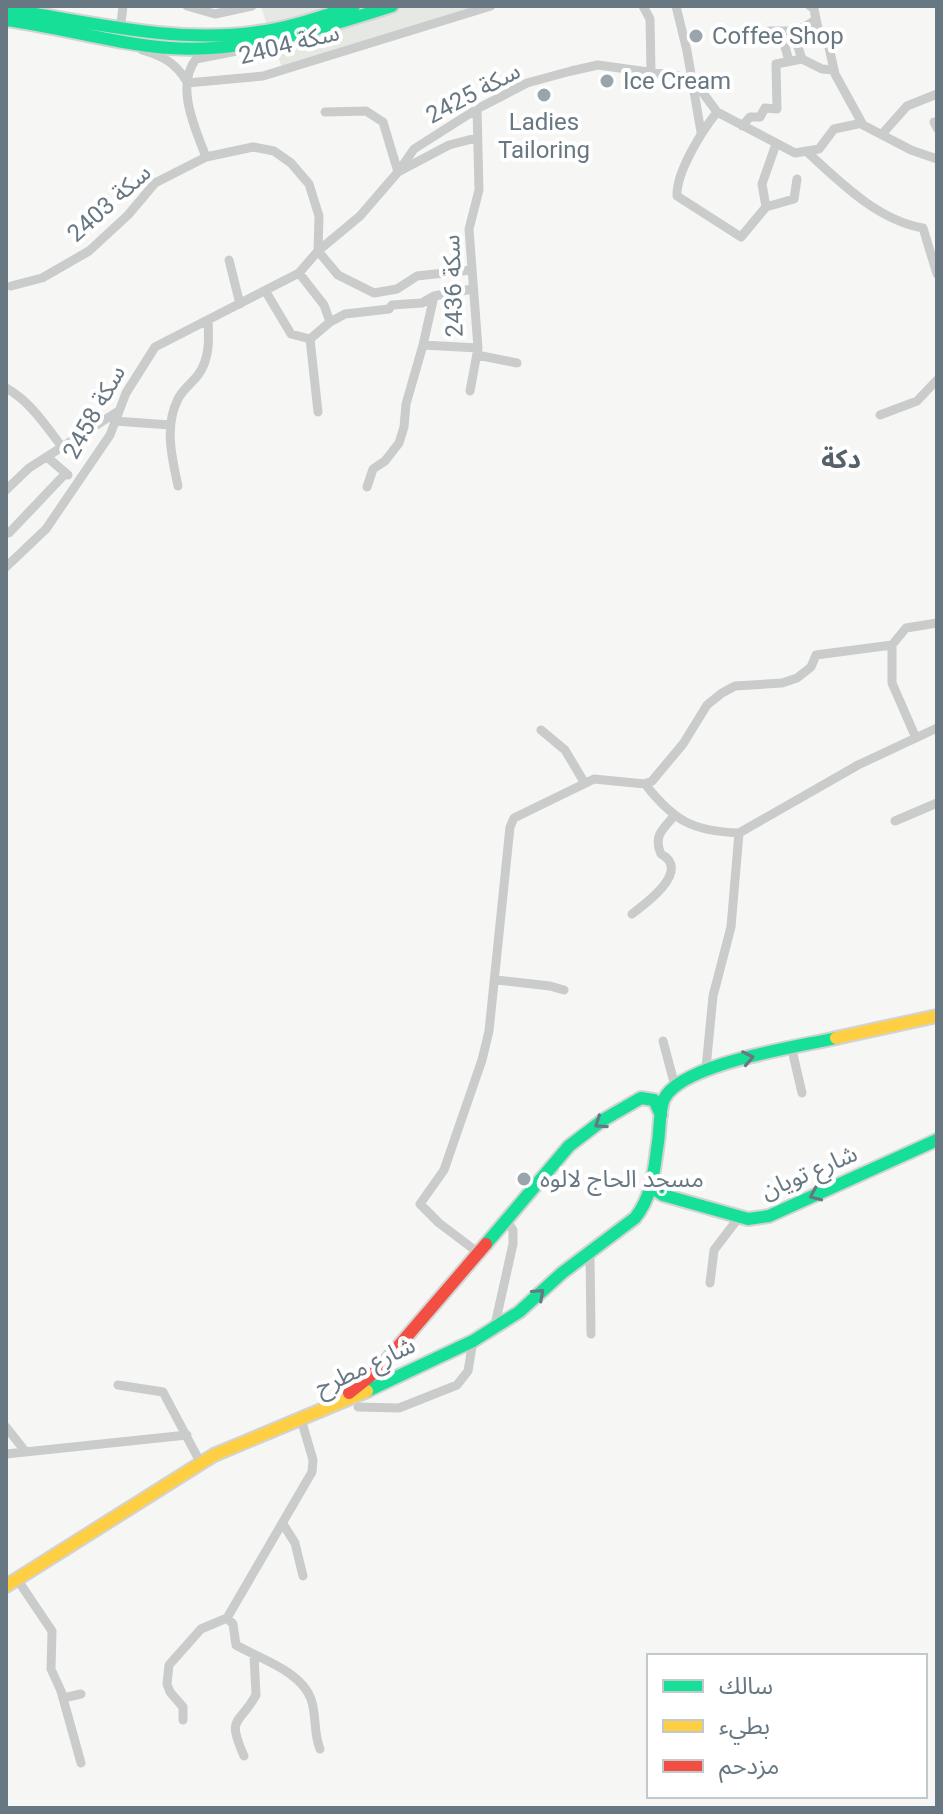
<svg xmlns="http://www.w3.org/2000/svg" width="943" height="1814" viewBox="0 0 943 1814" font-family="Roboto,'Noto Sans Arabic',sans-serif">
<style>
.green{fill:#e6e8e3}
.lines{fill:none;stroke-linecap:round;stroke-linejoin:round}
.fast-casing{stroke:#d2d3d4;stroke-width:16}
.slow-casing{stroke:#d2d3d4;stroke-width:16}
.jam-casing{stroke:#d2d3d4;stroke-width:16}
.street{stroke:#cacccc;stroke-width:9}
.fast{stroke:#16e098;stroke-width:12}
.slow{stroke:#ffcf43;stroke-width:12}
.jam{stroke:#f24e42;stroke-width:12}
.oneway{stroke:#677883}
.poi-dot{fill:#99a4ab;stroke:#fff;stroke-width:3}
.labels{text-anchor:middle;dominant-baseline:central;stroke-width:8;stroke-linejoin:round;paint-order:stroke}
.poi-label{font-size:24px;fill:#677883;stroke:#fff;text-anchor:start}
.street-label{font-size:24px;fill:#677883;stroke:#fff}
.neighbourhood-label{font-size:26px;font-weight:bold;fill:#556169;stroke:#fff}
</style>
<rect width="100%" height="100%" fill="#f6f6f5"/>
<!-- green -->
<path class="green" d="M261,6H343L268,29Z
M402,6H483L282,68L274,45Z"/>
<g class="lines">
<defs>
<path id="fast" d="M6,9C89,22 174,44 258,32C291,28 323,16 354,6
M6,20C61,27 114,44 170,48C246,53 320,29 392,6
M651,1187L663,1195L748,1219L769,1216L937,1140
M486,1244L569,1146L603,1120L641,1098L654,1100L661,1115
M367,1391L473,1341L519,1312L562,1273L635,1218C653,1196 654,1169 658,1142C660,1130 659,1111 664,1099C682,1063 798,1047 836,1038"/>
<path id="slow" d="M836,1038L937,1016
M6,1586L214,1455L367,1391"/>
<path id="jam" d="M349,1393L379,1369L486,1244"/>
</defs>
<!-- fast casing -->
<use href="#fast" class="fast-casing"/>
<!-- slow casing -->
<use href="#slow" class="slow-casing"/>
<!-- jam casing -->
<use href="#jam" class="jam-casing"/>
<!-- street -->
<path class="street" d="M123,6L121,23L127,30
M187,6L215,14L252,6
M643,6L650,19L651,71
M676,6L687,51L701,132
M810,6L814,9L820,38L826,39L828,43L835,74L863,125L911,150L937,159
M769,31C789,31 800,33 816,19
M781,32L789,61
M793,32L802,59
M142,50C163,56 176,63 187,82
M692,78L717,112L795,153L819,149L834,129L862,123
M187,83L263,76L491,6
M325,112L366,111L383,122L398,172L449,145L476,138
M717,112C702,131 676,172 677,196L741,237L766,207
M934,122L937,128
M742,126L750,117H760L765,108L777,109L776,64L802,59L822,69L834,70
M883,133L907,106L937,94
M806,151C840,182 877,220 923,228L937,274
M206,157C195,128 175,86 196,59L247,49
M766,207L762,184L776,144
M766,207L794,199L797,179
M229,260L240,304
M299,273L324,305L330,322L310,339L318,412
M11,286L42,278L89,251L128,215L155,183L206,157L253,147L274,151L291,163L309,184L319,216L318,251L338,275L374,293L397,289L417,276L471,270
M266,292L291,334L310,339
M330,322L345,314L389,309L392,305L422,303L434,296L472,289
M423,345L434,296
M477,355L517,363
M6,388C30,401 46,426 62,447
M470,391L478,348
M880,415L917,401L937,380
M115,421L170,425
M47,457L68,475
M178,486C172,458 164,427 178,399C182,390 192,383 198,375C210,359 209,339 208,320
M367,487L373,469L385,461L399,443L404,427L406,404L423,345L478,348L469,229L479,190L477,109
M6,490L29,468L117,412
M9,533L66,473
M6,567L46,529L110,435L126,393L155,347L299,273L318,251L360,216L398,172L414,149L477,109L527,83L571,71L598,65L692,78
M892,645V683L916,738
M541,730L565,750L584,782
M645,784C674,821 692,831 739,833
M895,821L937,803
M632,914C648,902 691,870 661,854C653,836 663,829 674,816
M496,980L550,986L564,990
M663,1041L675,1086
M792,1050L802,1093
M706,1068L713,996L731,927L739,833L858,765L937,728
M590,1253L591,1334
M480,1254L439,1223L420,1204L444,1170L482,1060L489,1031L510,827L514,818L594,779L645,784L652,781L683,744L707,705L722,693L735,686L782,683L797,678L811,667L816,655L892,645L906,628L937,623
M710,1283L714,1250L740,1216
M494,1329L513,1244V1230L505,1219
M118,1385L163,1392L198,1458
M358,1407L399,1408L457,1385L468,1371L473,1341
M301,1419L313,1460L312,1472L227,1618L233,1624L236,1645C260,1659 301,1671 311,1699C317,1716 313,1732 320,1749
M6,1427L25,1451
M6,1454L187,1435
M283,1524L295,1543L303,1576
M17,1579L52,1631L51,1669L61,1691L81,1763
M63,1698L81,1694
M183,1720V1707L170,1692L167,1684L169,1665L201,1629L227,1618
M244,1756C226,1715 239,1726 256,1695L254,1655"/>
<!-- fast -->
<use href="#fast" class="fast"/>
<!-- slow -->
<use href="#slow" class="slow"/>
<!-- jam -->
<use href="#jam" class="jam"/>
</g>
<!-- one-way arrows -->
<defs><path id="oneway-chevron" d="M-2-3.5L2.5 0L-2 3.5" fill="none" stroke-width="1.6" stroke-linecap="round" stroke-linejoin="round" transform="scale(2)"/></defs>
<g class="oneway">
<use href="#oneway-chevron" transform="translate(748 1058) rotate(-11)"/>
<use href="#oneway-chevron" transform="translate(600 1123) rotate(146)"/>
<use href="#oneway-chevron" transform="translate(815 1195) rotate(156)"/>
<use href="#oneway-chevron" transform="translate(539 1294) rotate(-42)"/>
</g>
<!-- markers -->
<g class="poi-dot">
<circle cx="696" cy="36" r="8"/>
<circle cx="607" cy="81" r="8"/>
<circle cx="544" cy="95" r="8"/>
<circle cx="524" cy="1179" r="8"/>
</g>
<g class="labels">
<!-- poi labels -->
<g class="poi-label">
<text x="712" y="36">Coffee Shop</text>
<text x="623" y="81">Ice Cream</text>
<text x="544" y="122" text-anchor="middle">Ladies<tspan x="544" dy="28">Tailoring</tspan></text>
<text x="540" y="1179">مسجد الحاج لالوه</text>
</g>
<!-- street labels -->
<g class="street-label">
<text transform="translate(289 44) rotate(-14)">سكة 2404</text>
<text transform="translate(473 93) rotate(-28)">سكة 2425</text>
<text transform="translate(109 203) rotate(-42)">سكة 2403</text>
<text transform="translate(453 286) rotate(-92)">سكة 2436</text>
<text transform="translate(94 412) rotate(-61)">سكة 2458</text>
<text transform="translate(809 1172) rotate(-23)">شارع تويان</text>
<text transform="translate(365 1366) rotate(-25)">شارع مطرح</text>
</g>
<!-- neighbourhood labels -->
<g class="neighbourhood-label">
<text x="841" y="459">دكة</text>
</g>
</g>
<!-- border -->
<rect width="943" height="1814" fill="none" stroke="#677883" stroke-width="16"/>
<!-- legend -->
<rect x="647" y="1654" width="280" height="144" fill="#ffffff" stroke="#c2c9cd" stroke-width="2"/>
<rect x="663" y="1680" width="40" height="12" fill="#16e098" stroke="#c2c9cd" stroke-width="2"/>
<text x="719" y="1694" font-size="24" fill="#677883">سالك</text>
<rect x="663" y="1720" width="40" height="12" fill="#ffcf43" stroke="#c2c9cd" stroke-width="2"/>
<text x="719" y="1734" font-size="24" fill="#677883">بطيء</text>
<rect x="663" y="1760" width="40" height="12" fill="#f24e42" stroke="#c2c9cd" stroke-width="2"/>
<text x="719" y="1774" font-size="24" fill="#677883">مزدحم</text>
</svg>
